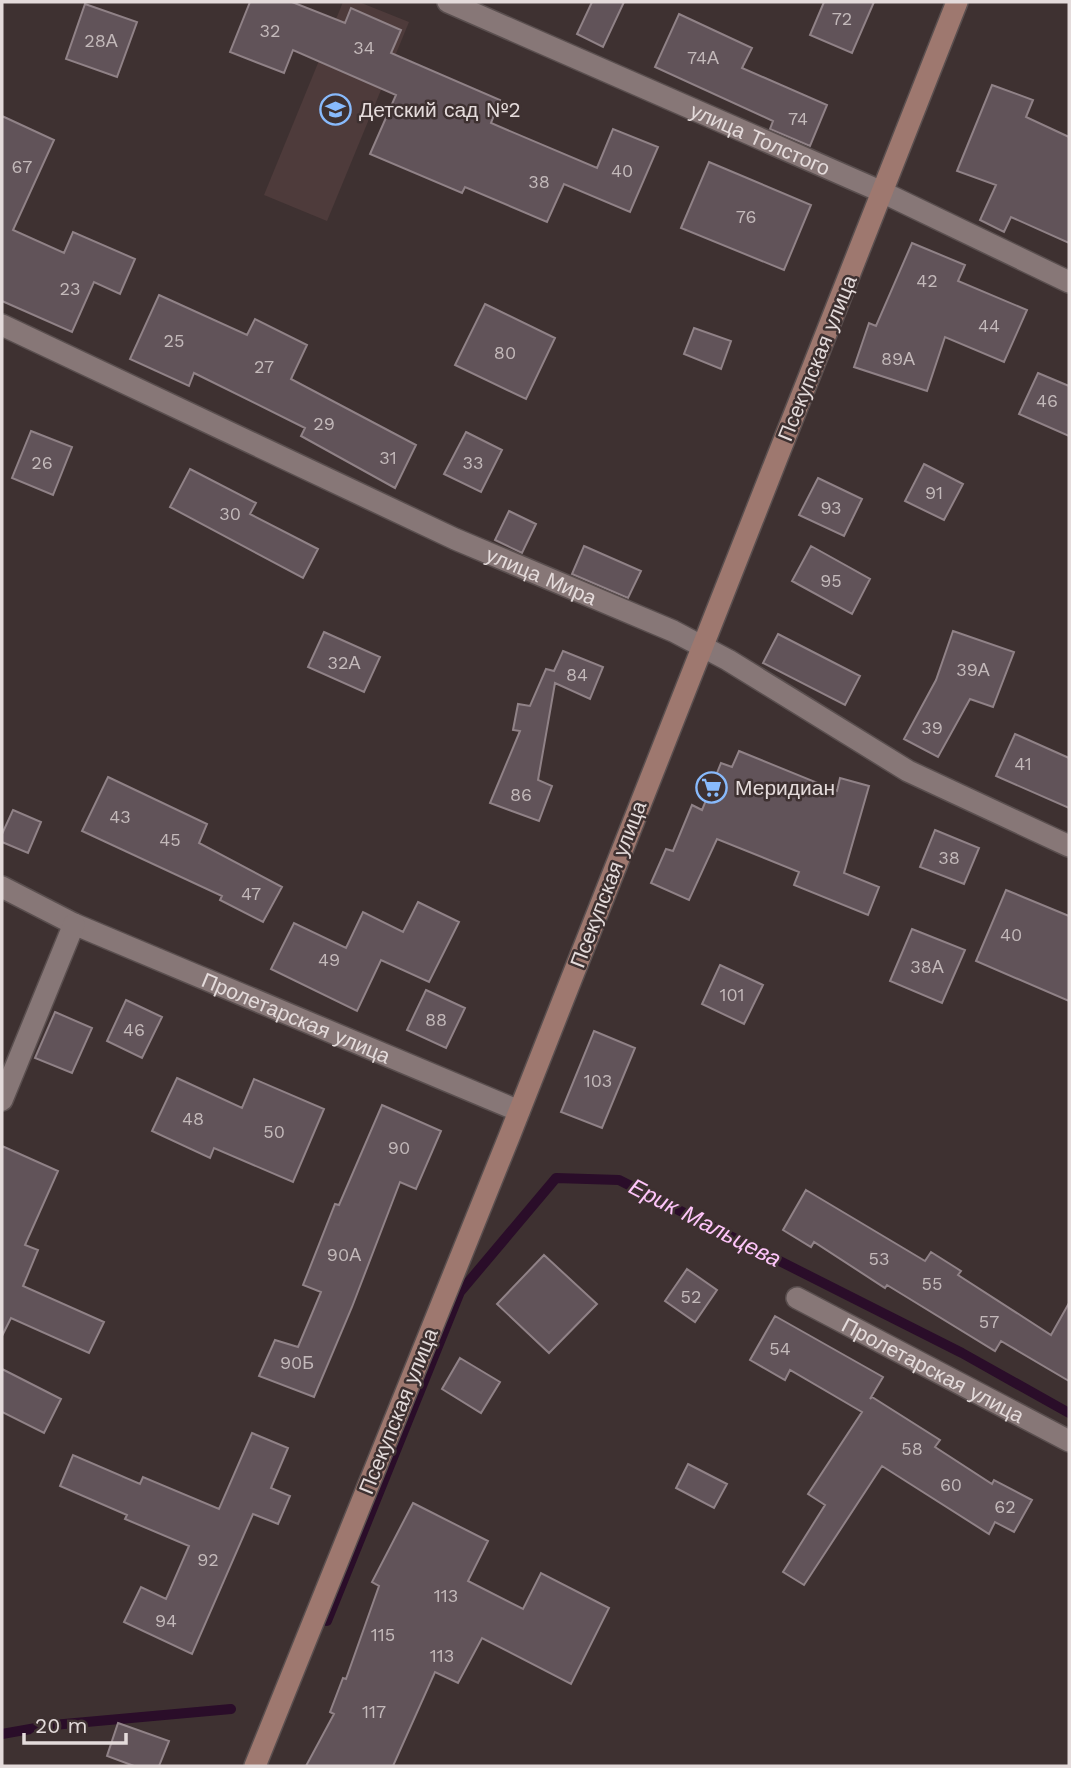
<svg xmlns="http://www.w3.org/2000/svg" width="1071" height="1768" viewBox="0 0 1071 1768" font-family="'Work Sans',sans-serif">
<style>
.built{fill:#4e3b3b}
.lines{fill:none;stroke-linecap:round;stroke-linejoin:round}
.stream{stroke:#2a0d29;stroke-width:10}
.building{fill:#615359;stroke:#908287;stroke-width:2}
.street-casing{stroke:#5a4f4f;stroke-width:24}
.secondary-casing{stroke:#5a4f4f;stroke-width:24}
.street{stroke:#877777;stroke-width:21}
.secondary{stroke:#9e786f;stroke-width:21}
.labels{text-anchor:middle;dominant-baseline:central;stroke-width:5;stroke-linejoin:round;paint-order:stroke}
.number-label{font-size:18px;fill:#c3b9ba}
.poi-label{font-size:21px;fill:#e4dbdb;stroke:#3e3131;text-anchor:start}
.street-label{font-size:21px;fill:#e4dbdb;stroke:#3e3131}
.water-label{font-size:23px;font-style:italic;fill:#fec5fa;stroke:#3e3131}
</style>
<rect width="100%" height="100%" fill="#3e3131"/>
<!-- built -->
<path class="built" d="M343,2H359L409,22L327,221L264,195Z"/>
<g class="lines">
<!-- stream -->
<path class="stream" d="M327,1621L460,1292L556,1178L619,1180L962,1353L1069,1413
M2,1734L53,1725L231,1709"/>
</g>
<!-- building -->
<path class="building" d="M250,2H292L345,23L351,8L401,30L391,53L500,100L491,123L597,168L613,129L658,147L630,212L564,184L547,222L465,187L462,193L370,154L396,95L293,50L284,73L230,52Z
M592,2H624L603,47L577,34Z
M824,2H874L852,53L810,35Z
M85,4L137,22L117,77L66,59Z
M679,14L752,48L742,68L827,105L810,146L770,129L773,121L655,67Z
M992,85L1033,100L1026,117L1069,137V243L1011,217L1004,232L980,220L996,185L957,171Z
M2,116L54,140L13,230L64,253L73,232L135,259L120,294L94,282L72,332L2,301Z
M709,162L811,205L784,270L681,228Z
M912,243L965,265L958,281L1027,310L1004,362L945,337L927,391L854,367L869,323L876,326Z
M159,295L247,335L255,319L307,345L291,379L416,445L395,488L301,436L305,428L194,373L189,386L130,359Z
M485,304L555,338L526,399L455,365Z
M694,328L731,341L721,369L684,354Z
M1038,373L1069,386V436L1019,414Z
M31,431L72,447L53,495L12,478Z
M466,432L502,450L481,492L444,474Z
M924,464L963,484L944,520L905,501Z
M190,469L256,503L250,514L318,549L303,578L170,507Z
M818,478L862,499L844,536L799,515Z
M509,511L536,524L522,553L495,540Z
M584,546L641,571L628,598L572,574Z
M811,546L870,579L852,614L792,581Z
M953,631L1014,652L993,707L970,699L938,757L904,739L936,680Z
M324,632L380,657L364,692L308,667Z
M778,634L860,676L845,705L763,663Z
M563,651L603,667L590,699L555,683L538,780L552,786L539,821L490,803L520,731L513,730L518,704L530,706L546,669L554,671Z
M1015,734L1069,758V808L996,776Z
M739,751L837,791L840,778L869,786L844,873L879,887L868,915L794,885L799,872L717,839L689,900L651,883L666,849L673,851L692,805L702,810L721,763L732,767Z
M108,777L207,824L199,843L282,887L263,922L220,900L222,896L82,831Z
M13,810L41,822L28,853L2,842V834Z
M935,830L979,848L964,884L920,867Z
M1006,890L1069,916V1001L976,961Z
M418,902L459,922L429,982L381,960L357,1011L271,969L294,923L346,948L363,912L403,932Z
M912,929L965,950L942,1003L890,981Z
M720,965L763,985L744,1024L702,1004Z
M426,990L465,1008L446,1048L407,1030Z
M126,1000L162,1017L142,1058L107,1041Z
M55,1012L92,1028L72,1073L35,1058Z
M594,1031L635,1048L602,1128L561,1112Z
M177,1078L242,1108L254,1079L324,1109L293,1182L214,1148L210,1158L152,1131Z
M382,1105L441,1131L416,1189L400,1182L352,1307L314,1397L259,1376L275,1340L298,1347L321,1292L303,1285L335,1204L339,1205Z
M2,1146L58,1171L25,1245L38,1250L23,1286L104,1322L89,1353L11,1318L2,1336Z
M806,1190L925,1261L931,1252L961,1271L958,1275L1051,1335L1069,1303V1381L1001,1341L995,1351L887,1285L885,1288L814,1242L811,1247L783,1230Z
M544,1255L597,1304L549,1353L497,1304Z
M687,1269L717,1290L695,1322L665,1301Z
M775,1316L883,1377L870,1399L872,1397L940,1440L935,1447L992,1484L994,1480L1032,1500L1014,1532L995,1522L989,1534L882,1466L804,1585L783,1572L825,1505L808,1494L862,1412L790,1370L785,1380L750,1360Z
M460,1358L500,1382L481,1413L442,1389Z
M2,1369L61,1399L44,1433L2,1412Z
M252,1433L288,1448L271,1488L290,1496L278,1524L253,1514L192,1654L124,1622L141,1587L166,1599L189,1546L125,1519L127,1515L60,1486L73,1455L140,1484L143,1477L219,1509Z
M688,1464L727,1484L714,1508L676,1488Z
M413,1503L488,1541L468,1581L523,1609L541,1573L609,1608L571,1684L482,1638L458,1683L435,1672L393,1766H306L334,1714L330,1712L343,1678L346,1679L379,1586L372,1582Z
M118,1723L169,1741L159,1766H134L107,1756Z"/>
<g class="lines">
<defs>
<g id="street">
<path id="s1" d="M448,2L880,191L1069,282"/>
<path id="s2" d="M2,325L455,539L673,631L728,660L908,771L1069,846"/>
<path id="s3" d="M2,887L74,924L519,1111"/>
<path d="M2,1100L74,924"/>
<path id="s4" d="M797,1298L1069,1441"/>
</g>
<path id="secondary" d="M255,1766L509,1137L957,2"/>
</defs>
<!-- street casing -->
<use href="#street" class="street-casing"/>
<!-- secondary casing -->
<use href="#secondary" class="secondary-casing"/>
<!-- street -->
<use href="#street" class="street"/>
<!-- secondary -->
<use href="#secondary" class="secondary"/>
</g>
<!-- icons -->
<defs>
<symbol id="school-ring" viewBox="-11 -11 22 22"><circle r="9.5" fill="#3e3131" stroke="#88bafc" stroke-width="1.5"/><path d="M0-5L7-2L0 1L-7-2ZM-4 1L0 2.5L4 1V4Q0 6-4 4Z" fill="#88bafc"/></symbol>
<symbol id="supermarket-ring" viewBox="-11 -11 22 22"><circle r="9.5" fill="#3e3131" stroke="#88bafc" stroke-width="1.5"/><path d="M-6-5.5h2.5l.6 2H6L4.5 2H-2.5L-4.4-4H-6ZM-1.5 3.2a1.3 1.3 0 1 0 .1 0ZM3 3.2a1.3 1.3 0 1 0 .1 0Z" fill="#88bafc"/></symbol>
</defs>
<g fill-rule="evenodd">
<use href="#school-ring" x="318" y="92" width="35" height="35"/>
<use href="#supermarket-ring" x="694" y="770" width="35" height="35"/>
</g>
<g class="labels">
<!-- number labels -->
<g class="number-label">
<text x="842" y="18">72</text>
<text x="270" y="30">32</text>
<text x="101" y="40">28А</text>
<text x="364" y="47">34</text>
<text x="703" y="57">74А</text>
<text x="798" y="118">74</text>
<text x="22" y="166">67</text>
<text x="622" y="170">40</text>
<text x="539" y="181">38</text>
<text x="746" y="216">76</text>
<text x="927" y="280">42</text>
<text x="70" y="288">23</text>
<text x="989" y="325">44</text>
<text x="174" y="340">25</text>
<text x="505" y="352">80</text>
<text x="898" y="358">89А</text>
<text x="264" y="366">27</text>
<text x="1047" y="400">46</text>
<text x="324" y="423">29</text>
<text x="388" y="457">31</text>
<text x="42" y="462">26</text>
<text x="473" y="462">33</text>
<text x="934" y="492">91</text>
<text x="831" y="507">93</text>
<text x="230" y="513">30</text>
<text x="831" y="580">95</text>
<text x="344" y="662">32А</text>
<text x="973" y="669">39А</text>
<text x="577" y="674">84</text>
<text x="932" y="727">39</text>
<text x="1023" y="763">41</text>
<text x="521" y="794">86</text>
<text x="120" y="816">43</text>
<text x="170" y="839">45</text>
<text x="949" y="857">38</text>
<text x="251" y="893">47</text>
<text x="1011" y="934">40</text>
<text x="329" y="959">49</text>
<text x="927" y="966">38А</text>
<text x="732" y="994">101</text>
<text x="436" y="1019">88</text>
<text x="134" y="1029">46</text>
<text x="598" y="1080">103</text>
<text x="193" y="1118">48</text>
<text x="274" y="1131">50</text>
<text x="399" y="1147">90</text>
<text x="344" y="1254">90А</text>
<text x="879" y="1258">53</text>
<text x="932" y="1283">55</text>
<text x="691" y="1296">52</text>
<text x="989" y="1321">57</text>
<text x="780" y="1348">54</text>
<text x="297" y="1362">90Б</text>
<text x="912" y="1448">58</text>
<text x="951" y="1484">60</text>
<text x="1005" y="1506">62</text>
<text x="208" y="1559">92</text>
<text x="446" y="1595">113</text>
<text x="166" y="1620">94</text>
<text x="383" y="1634">115</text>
<text x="442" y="1655">113</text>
<text x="374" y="1711">117</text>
</g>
<!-- poi labels -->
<g class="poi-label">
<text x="359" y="109">Детский сад №2</text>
<text x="735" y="787">Меридиан</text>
</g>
<!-- street labels -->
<g class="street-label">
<text stroke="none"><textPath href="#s1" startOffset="341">улица Толстого</textPath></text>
<text transform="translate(817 358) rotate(-68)">Псекупская улица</text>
<text stroke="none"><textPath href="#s2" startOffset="595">улица Мира</textPath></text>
<text transform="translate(608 884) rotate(-69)">Псекупская улица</text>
<text stroke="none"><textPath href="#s3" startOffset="322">Пролетарская улица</textPath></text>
<text stroke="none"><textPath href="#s4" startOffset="154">Пролетарская улица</textPath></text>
<text transform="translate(398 1411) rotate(-68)">Псекупская улица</text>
</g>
<!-- water labels -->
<g class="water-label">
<text transform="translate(705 1223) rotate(27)">Ерик Мальцева</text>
</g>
</g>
<!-- border -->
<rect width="1071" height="1768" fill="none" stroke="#e4dbdb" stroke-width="7"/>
<!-- scale -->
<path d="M24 1733v10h102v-10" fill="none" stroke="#e4dbdb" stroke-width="3.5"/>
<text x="35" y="1733" font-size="21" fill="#e4dbdb" stroke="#3e3131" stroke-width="5" paint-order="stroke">20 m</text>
</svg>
